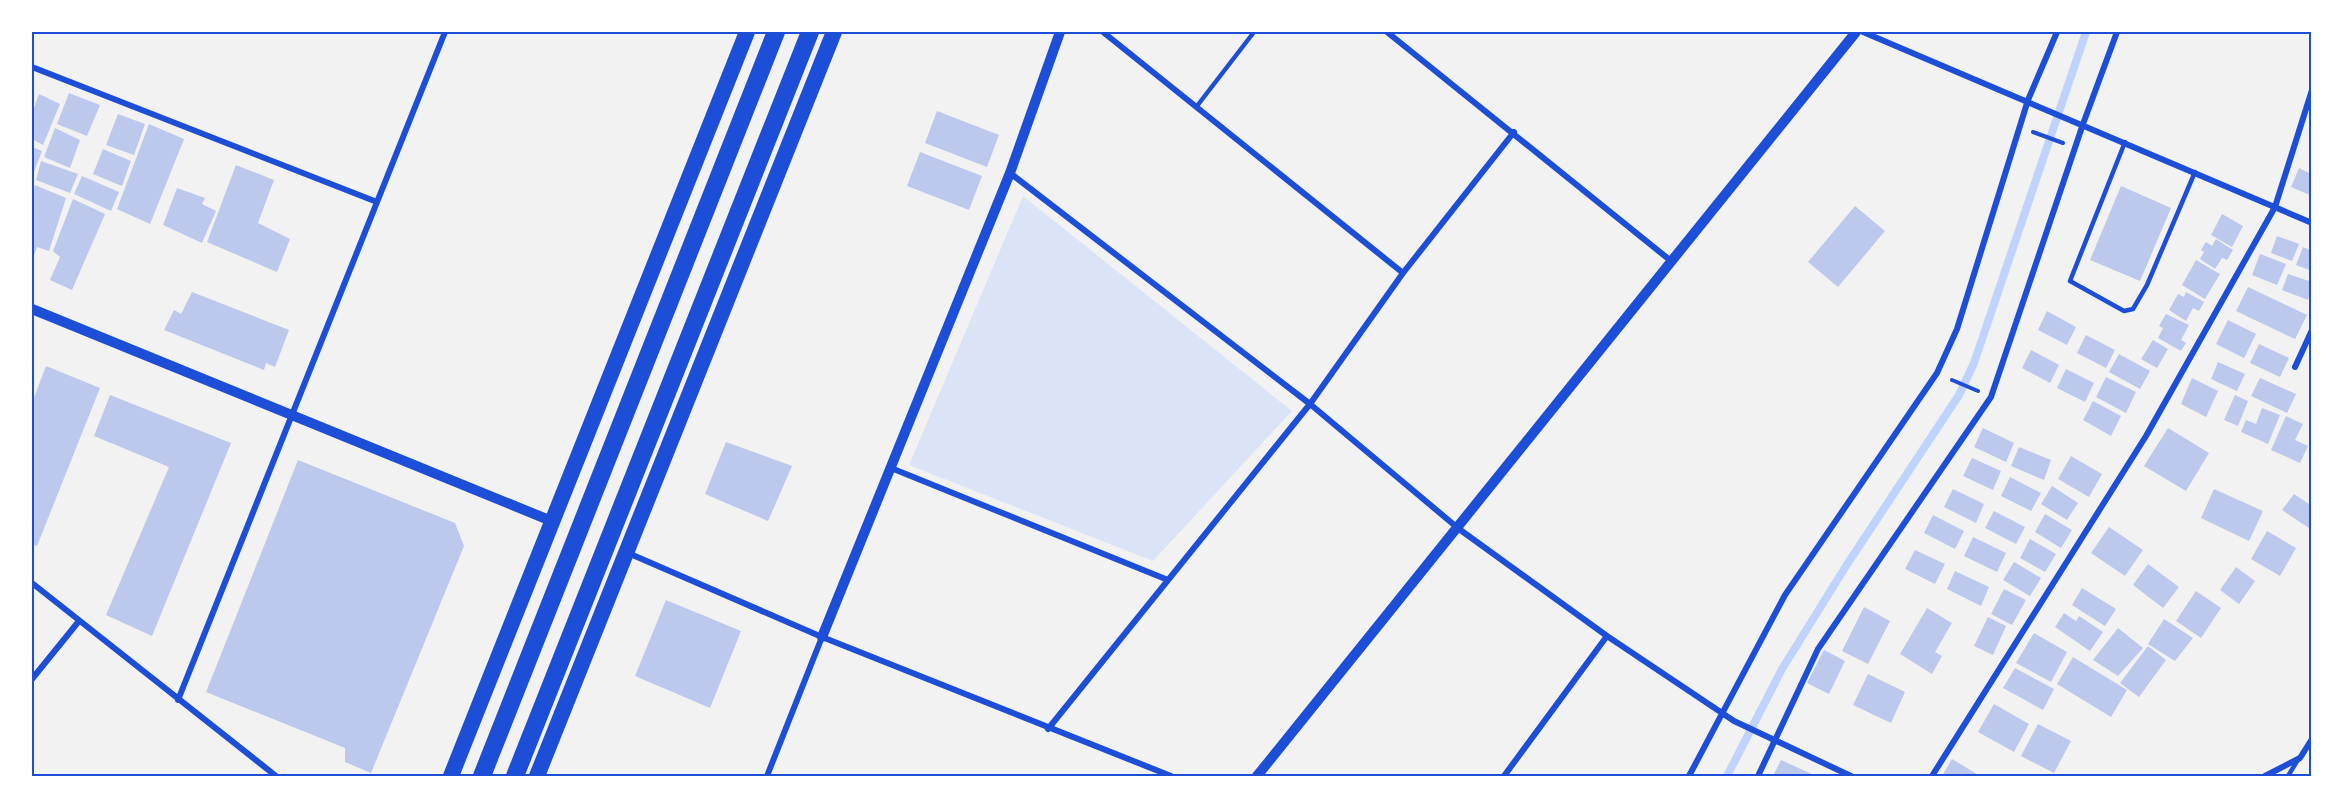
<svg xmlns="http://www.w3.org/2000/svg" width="2343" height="808" viewBox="0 0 2343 808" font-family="Barlow,sans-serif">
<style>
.green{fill:#dbe4f7}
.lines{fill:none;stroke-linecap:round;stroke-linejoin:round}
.stream{stroke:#bfd3fe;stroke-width:8}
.building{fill:#bdc9ec}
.path{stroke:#1d4ed8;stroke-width:4}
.service{stroke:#1d4ed8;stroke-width:4.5}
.minor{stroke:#1d4ed8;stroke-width:6}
.tertiary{stroke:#1d4ed8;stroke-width:10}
.trunk{stroke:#1d4ed8;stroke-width:16}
.motorway{stroke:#1d4ed8;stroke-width:18}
.neatline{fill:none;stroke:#1d4ed8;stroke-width:2}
</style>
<rect width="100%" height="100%" fill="#f2f2f2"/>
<!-- green -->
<path class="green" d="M1023,196L1292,411L1153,561L909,465Z"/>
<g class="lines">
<!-- stream -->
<path class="stream" d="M1727,776L1782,669L1846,566L1959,395L1974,363L2086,32"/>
</g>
<!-- building -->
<path class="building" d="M69,93L100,105L87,136L57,124Z
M39,94L60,104L43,145L32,139V113Z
M937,111L999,135L987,167L925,143Z
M118,114L145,124L134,155L106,145Z
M149,124L184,139L150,224L117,209Z
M55,128L80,140L70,168L44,157Z
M32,147L42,151L32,177Z
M103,149L131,161L122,186L93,174Z
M920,152L982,176L969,210L907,186Z
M41,161L78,174L70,193L36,180Z
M236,165L274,180L258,223L290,239L277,272L207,242Z
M2299,168L2309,173L2312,168V196L2291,187Z
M82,176L119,192L111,211L74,194Z
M35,185L66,198L49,251L37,247L32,261V195Z
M2121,186L2171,208L2140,281L2090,260Z
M177,188L205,198L202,204L216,211L202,243L163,225Z
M73,199L105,214L72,290L50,280L60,257L53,251Z
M1855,206L1885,231L1838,287L1808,262Z
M2222,214L2243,226L2232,247L2211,235Z
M2277,236L2299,244L2292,261L2271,253Z
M2216,239L2233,250L2227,260L2222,258L2215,269L2200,259L2204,252L2201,250L2206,242L2212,246Z
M2303,247L2312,251V271L2296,265Z
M2260,254L2286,264L2277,285L2252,275Z
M2196,260L2220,274L2205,299L2182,285Z
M2288,274L2312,282L2308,300L2282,290Z
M2248,287L2307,315L2295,339L2236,311Z
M192,292L289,330L275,367L266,363L264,370L164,330L174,310L181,314Z
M2186,292L2204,302L2199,311L2193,308L2186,321L2169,310L2178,294L2184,297Z
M2047,311L2076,327L2067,345L2038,330Z
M2166,314L2189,325L2181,340L2186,343L2181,351L2158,338L2163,328L2159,326Z
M2228,320L2256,334L2244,358L2216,344Z
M2086,335L2115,350L2106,368L2077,353Z
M2153,340L2168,349L2157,368L2141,359Z
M2259,344L2289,358L2280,377L2250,363Z
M2031,350L2059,365L2050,383L2022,368Z
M2119,354L2150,371L2140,389L2109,372Z
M2218,362L2245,374L2237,391L2211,379Z
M46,366L100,388L37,546L32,544V403Z
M2066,369L2094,383L2085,402L2057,388Z
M2106,377L2136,392L2126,413L2096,397Z
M2192,378L2218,391L2206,417L2181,404Z
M2260,378L2296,394L2287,413L2251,396Z
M110,395L231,443L152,636L106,615L169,467L94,436Z
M2235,395L2248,401L2238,426L2224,420Z
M2093,401L2121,416L2111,436L2083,420Z
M2262,408L2280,415L2268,444L2241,432L2246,420L2256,424Z
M2286,416L2303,424L2295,440L2308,446L2300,463L2271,450Z
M1983,428L2014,443L2006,462L1974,447Z
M2168,428L2209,453L2186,491L2144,466Z
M726,442L792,466L768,521L705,494Z
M2019,447L2051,460L2044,480L2011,466Z
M2071,456L2102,474L2089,497L2058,479Z
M1972,458L2001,471L1993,490L1963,476Z
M298,460L455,523L464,546L371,773L345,762V748L206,692Z
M2010,477L2041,493L2031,511L2001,496Z
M2052,486L2078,503L2067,520L2041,504Z
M1953,489L1984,504L1976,523L1944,507Z
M2214,489L2263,511L2249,541L2201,518Z
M2294,494L2312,506V530L2282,510Z
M1994,511L2025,527L2016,544L1985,528Z
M2045,514L2072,530L2061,548L2035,532Z
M1933,515L1964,531L1955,549L1924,533Z
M2109,527L2143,550L2125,576L2091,553Z
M2267,531L2296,548L2280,576L2251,559Z
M1973,537L2006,553L1997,572L1964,556Z
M2030,539L2056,554L2045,572L2020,558Z
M1915,550L1945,564L1935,584L1905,569Z
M2014,562L2041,578L2030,596L2003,580Z
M2148,564L2179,587L2163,608L2133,585Z
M2236,567L2255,581L2239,604L2220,590Z
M1955,571L1989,587L1981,606L1947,589Z
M2082,588L2116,609L2105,626L2072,605Z
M2004,589L2026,600L2012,625L1991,614Z
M2196,591L2221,608L2201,638L2176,621Z
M666,600L741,631L710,708L635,676Z
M1864,607L1890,621L1868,664L1842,651Z
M1927,608L1952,623L1935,652L1942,656L1932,674L1900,654Z
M2064,613L2076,621L2079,616L2103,632L2090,651L2055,627Z
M1988,617L2006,626L1993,655L1974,646Z
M2164,619L2193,638L2175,661L2148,644Z
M2118,628L2143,648L2118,676L2093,660Z
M2034,633L2067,652L2051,682L2016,663Z
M2148,646L2166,660L2139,697L2120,683Z
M1824,650L1845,661L1829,694L1807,683Z
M2073,657L2127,690L2111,717L2057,684Z
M2015,668L2054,689L2043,710L2003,688Z
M1868,674L1905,692L1891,723L1853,705Z
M1994,704L2029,724L2014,752L1978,732Z
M2038,724L2071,741L2054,773L2021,756Z
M1952,759L1980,776H1942Z
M1781,760L1816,776H1773Z"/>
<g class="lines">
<!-- path -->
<path class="path" d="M2033,132L2063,143
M1952,380L1978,391"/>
<!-- service -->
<path class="service" d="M1197,106L1254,32
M2125,142L2070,281L2124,311L2133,309L2147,285L2195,172
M2288,776L2299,758"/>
<!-- minor -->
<path class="minor" d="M1103,32L1403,273
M1387,32L1671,261
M1863,32L2312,223
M32,67L377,202
M1010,173L1310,404L1459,529L1607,636L1734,721L1851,776
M2295,367L2312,330
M891,468L1168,580
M628,553L822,637L1171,776
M32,583L276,776
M32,679L79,621
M178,700L445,32
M1048,729L1310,404L1403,273L1514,132
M767,776L822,637
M1504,776L1607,636
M1689,776L1785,595L1937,373L1957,329L2028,100L2057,32
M1758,776L1818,649L1991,397L2083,124L2117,32
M1932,776L2146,436L2275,207L2312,90
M2265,776L2300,758L2312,739"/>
<!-- tertiary -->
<path class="tertiary" d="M32,309L554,522
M822,637L1010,173L1060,32
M1257,776C1458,530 1657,281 1856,32"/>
<!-- trunk -->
<path class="trunk" d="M451,776L747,32
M537,776L834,32"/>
<!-- motorway -->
<path class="motorway" d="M482,776L776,32
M515,776L810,32"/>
</g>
<!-- border -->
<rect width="2343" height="808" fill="none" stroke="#ffffff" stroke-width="66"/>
<rect x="33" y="33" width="2277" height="742" class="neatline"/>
</svg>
